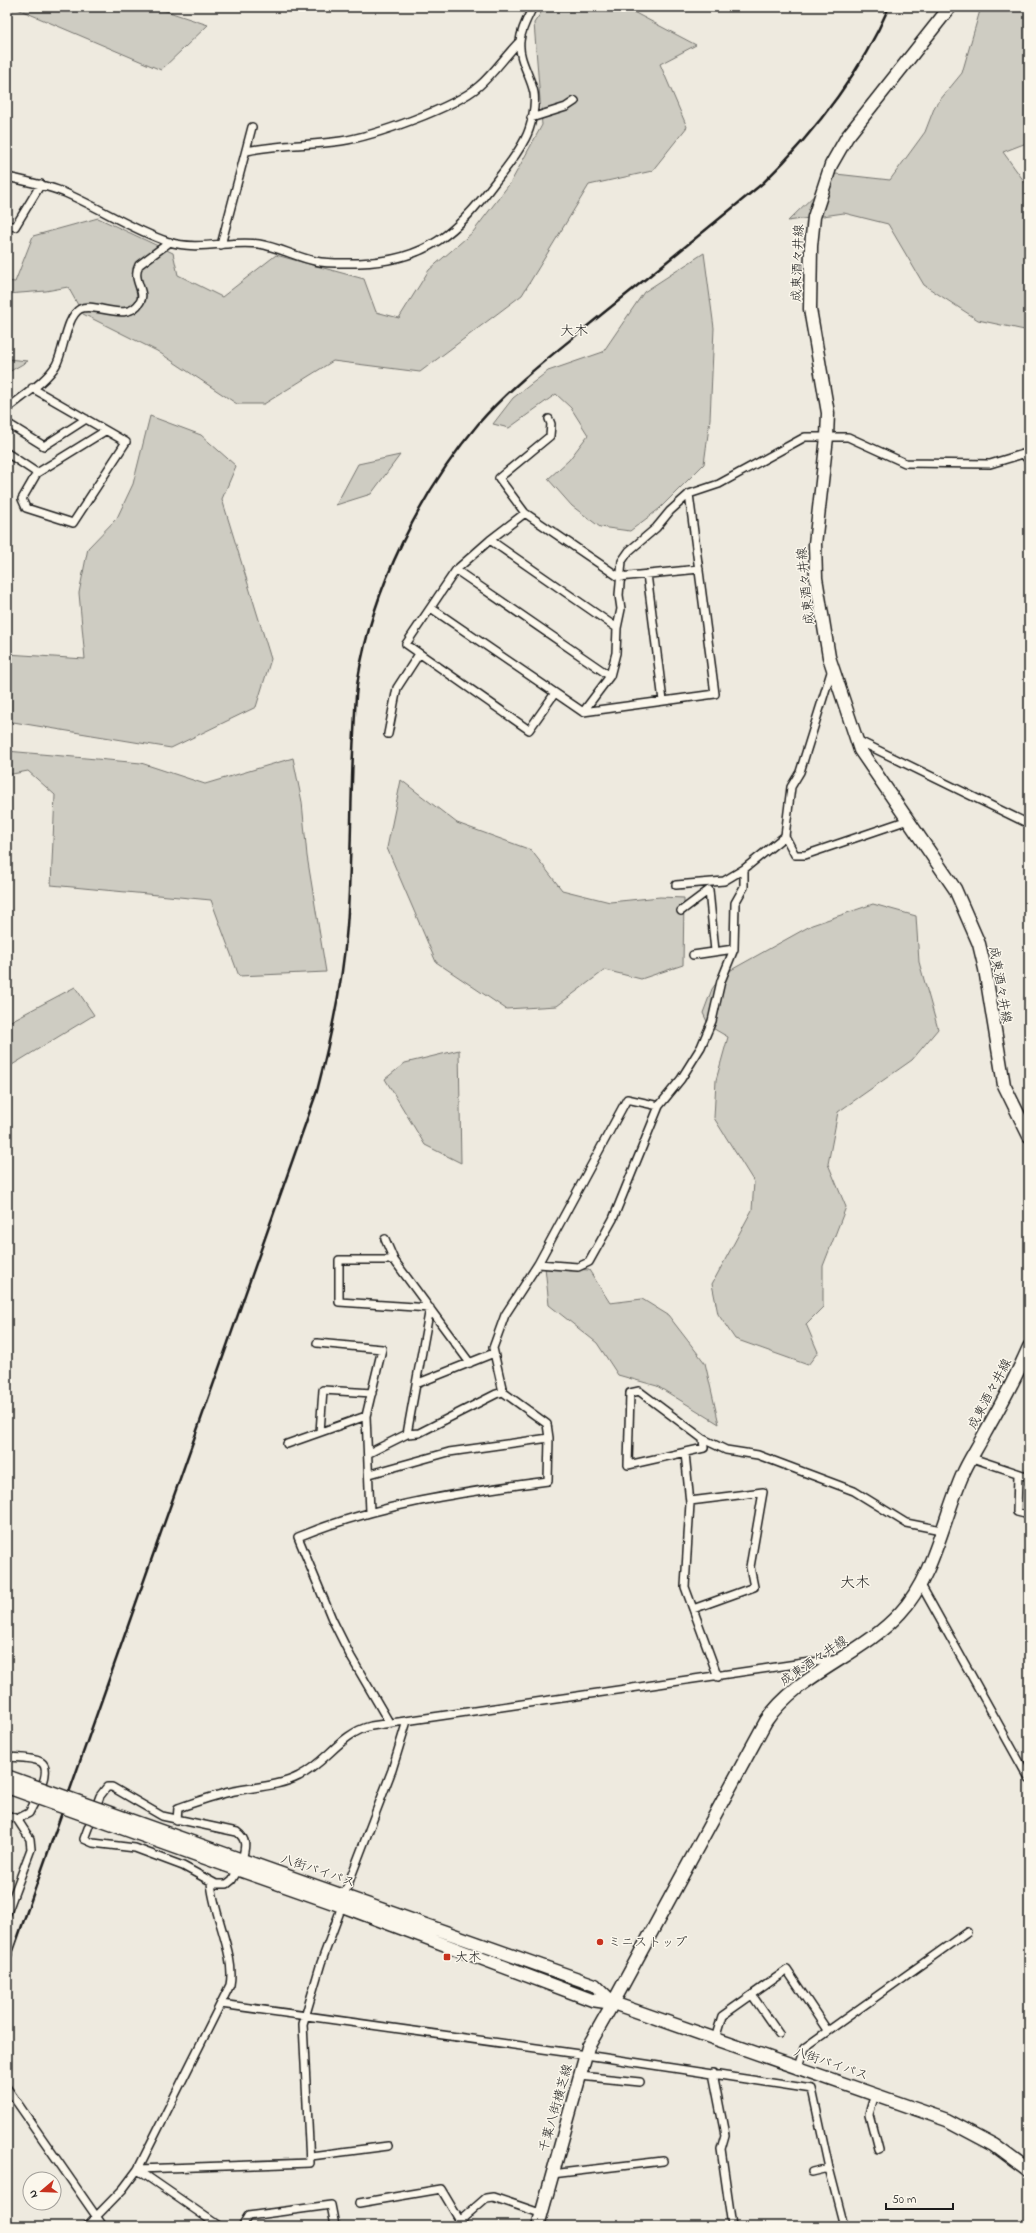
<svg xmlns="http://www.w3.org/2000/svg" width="1036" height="2233" viewBox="0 0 1036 2233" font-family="'Indie Flower','Klee One',sans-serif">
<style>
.green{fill:#ceccc2;stroke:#75746f}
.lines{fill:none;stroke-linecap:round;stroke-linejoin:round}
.street-casing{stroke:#1c1c1c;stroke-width:10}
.primary-casing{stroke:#1c1c1c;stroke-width:15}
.street{stroke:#fbf7ec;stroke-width:7}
.primary{stroke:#fbf7ec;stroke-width:12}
.rail{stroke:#1c1c1c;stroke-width:2.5}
.primary-bridge-casing{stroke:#1c1c1c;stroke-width:15;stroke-linecap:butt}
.primary-bridge{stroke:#fbf7ec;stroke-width:12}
.poi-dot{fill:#c8321e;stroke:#fbf7ec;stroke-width:1.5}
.labels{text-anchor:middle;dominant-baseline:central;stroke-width:3;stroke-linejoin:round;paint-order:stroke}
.street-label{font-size:13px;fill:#1c1c1c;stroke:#fbf7ec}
.poi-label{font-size:13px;fill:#1c1c1c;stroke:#fbf7ec;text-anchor:start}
.neighbourhood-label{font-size:14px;fill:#1c1c1c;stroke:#fbf7ec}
.quarter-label{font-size:15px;fill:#1c1c1c;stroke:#fbf7ec}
</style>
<rect width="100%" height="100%" fill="#eeeadf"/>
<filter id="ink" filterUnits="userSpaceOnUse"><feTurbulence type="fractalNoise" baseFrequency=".025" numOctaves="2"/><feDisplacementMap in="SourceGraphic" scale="8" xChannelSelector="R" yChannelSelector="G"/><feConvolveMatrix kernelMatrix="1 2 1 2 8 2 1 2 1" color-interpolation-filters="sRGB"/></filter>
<g filter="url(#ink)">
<!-- green -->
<path class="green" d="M13,7H154L208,25L161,70Z
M545,7H624L696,45L660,64L687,127L652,171L589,185L522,295L420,372L333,361L264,404H237L157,351L83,314L68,287L46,291L7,294V281L15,282L33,236L98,218L173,253L178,275L222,297L276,255L364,279L376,312L399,318L429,270L473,232L511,182L542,125L534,23Z
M981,7H1029V142L1003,152L1029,188V331L978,320L924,285L888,224L844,213L788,221L836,174L890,180L925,132L935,106L962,73Z
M704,253L714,328L710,419L704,464L659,509L630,531L600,527L572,506L548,479L569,460L588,435L571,408L556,394L509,428L493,424L513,398L548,371L603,352L644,292Z
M7,359L28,361L7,373Z
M150,416L201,435L236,466L222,499L271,659L256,707L171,748L7,721V654L85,659L79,593L88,548L117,518L133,484Z
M400,455L371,494L336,505L358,464Z
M7,751L141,763L205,784L293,758L302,802L307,856L326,972L239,976L211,900L51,885L55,795L28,771L7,775Z
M401,780L457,823L531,850L562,890L610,902L660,897L684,898L683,965L641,979L605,970L557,1006L506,1009L436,962L387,848Z
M873,904L916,916L919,962L938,1029L912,1060L838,1112L828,1164L846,1207L823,1266V1307L806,1324L818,1352L808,1365L735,1339L718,1314L712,1284L752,1210L754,1182L714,1118L716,1080L728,1037L709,1026L703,1013L712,989L722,975L812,925Z
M75,987L94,1015L12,1065L7,1071V1023Z
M459,1050L461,1163L425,1145L385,1079L405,1063Z
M545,1267L589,1270L610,1303L642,1299L668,1315L705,1363L719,1424L657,1386L618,1375L597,1343L549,1305Z"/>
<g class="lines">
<defs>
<path id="street" d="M531,118L566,107L575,101
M247,151C278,144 309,146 341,141C374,136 454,108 479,86C494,73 506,55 520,41
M7,177C26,181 45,185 63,192C99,207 132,230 169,242C198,251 230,240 259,244C278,247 296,257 315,261C329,264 344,263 359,263C426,261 457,233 496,181C506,168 517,155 525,139C531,128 536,106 534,93C531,76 518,60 520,41C521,29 528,17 533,7
M7,225L15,227L41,184
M221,245L252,127
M32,388L126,442L73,523L26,508L22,499L37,473L105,431
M7,409C21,397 47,381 56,365C64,351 66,317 80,309C94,301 127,324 140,302C147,292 131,280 139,265L170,242
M549,419L551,424L550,436L499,478L525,513L619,577L699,569
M7,423L44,446L86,419
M7,453L37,473
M525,513L490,540L456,570L406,644L529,730L555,693
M490,540L617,628
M456,570L610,676
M647,574L663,701
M431,608L583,712L715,694L689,494
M583,712L610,676L616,653L617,628L621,609L619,595L622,561L629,551L656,528L670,511L689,494L719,484L805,437H848L905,463L990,464L1023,454L1029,461
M388,734L397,688L419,654
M857,740L1029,824
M785,836L795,855H805L908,820
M676,885L724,881L744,869
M681,911L709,890L715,951
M693,955L734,949
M385,1239L394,1260L470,1363
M394,1260H339V1302L430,1308L416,1384
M538,1264L578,1267L589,1262L613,1219L659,1106L681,1079L701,1047L712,1021L721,981L734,949L735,903L744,887V869L785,836L791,787L800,772L832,669
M317,1343L382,1349L366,1416L370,1512
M639,1391L703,1439L704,1448L628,1465L630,1393Z
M503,1392L547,1424L549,1438
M320,1432L323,1390L372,1393
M407,1434L416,1384L494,1353
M703,1439L726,1450L758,1455L854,1491L906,1523L941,1530
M287,1444L366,1416
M369,1453L407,1434L419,1433L496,1394L503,1392L493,1348L505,1315L538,1264L627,1099L659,1106
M685,1453L690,1503L685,1587L718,1677
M972,1458L1029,1477
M370,1474L449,1452L549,1438L548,1481C463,1492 378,1504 298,1537L332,1619L351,1657L390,1724
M1018,1474L1017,1512L1029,1515
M690,1501L763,1492L750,1567L754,1587L693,1609
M921,1585L1029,1779
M7,1757C17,1758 32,1757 41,1762C54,1770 34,1803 29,1813L17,1819L7,1815
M177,1820L178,1808C196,1802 215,1795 234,1791C255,1787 280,1786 299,1776C326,1763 341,1733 371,1726L803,1663L832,1660L834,1662
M238,1870L232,1880L227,1884H216L183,1866L135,1848L93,1843L84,1839L100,1796L107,1787H112L162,1816L237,1832C248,1840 245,1848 242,1860
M344,1895L392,1770L407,1721
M7,1913L31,1849L30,1839L17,1819
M752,1995L779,2034
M221,2004L586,2055L812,2089L829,2168L844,2226
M715,2039L722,2016L787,1970L827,2030
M798,2067L804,2048L967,1932
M713,2073L725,2135L721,2149L732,2226
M580,2076L640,2082
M7,2088L103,2226
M875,2094L869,2114L878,2149
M311,2156L388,2146
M138,2169L310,2163L303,2024L321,1963L342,1906
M138,2170L219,2226
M812,2172L829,2168
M552,2174L663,2161
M359,2203L441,2189L460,2221
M87,2226L123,2189L138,2169L230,1985C236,1956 213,1914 211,1882
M242,2226L248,2216L331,2205L335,2226
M454,2226L486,2198L493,2197L540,2213"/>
<path id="primary" d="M950,7L847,137L831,165L814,217L811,246L810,309L828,413L827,437L815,544L816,578L829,657L860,750L955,889L979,944L985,969L1004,1085L1029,1136
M228,1855L595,1985L613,2003
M225,1865L342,1906L592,2000L613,2003L947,2120L994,2145L1029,2171
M538,2226L588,2047L613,2003L766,1721C797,1674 861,1656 900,1613C933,1578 943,1520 962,1476C968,1461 978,1447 985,1433C1001,1405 1016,1377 1029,1347"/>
</defs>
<!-- street casing -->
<use href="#street" class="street-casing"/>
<!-- primary casing -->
<use href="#primary" class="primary-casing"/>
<!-- street -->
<use href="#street" class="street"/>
<!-- primary -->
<use href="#primary" class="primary"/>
<!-- rail -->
<path class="rail" d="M7,1968L317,1091C331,1037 343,982 347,926C352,862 350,797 354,733C355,715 355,696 358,679C372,590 421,491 479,423C513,384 556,352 596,319C652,274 707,229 763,183C815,132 860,74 889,7"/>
<defs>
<path id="primary-bridge" d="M9,1777L228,1855
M7,1787L225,1865"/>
</defs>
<!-- primary-bridge casing -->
<use href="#primary-bridge" class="primary-bridge-casing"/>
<!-- primary-bridge -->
<use href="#primary-bridge" class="primary-bridge"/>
</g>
</g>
<!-- markers -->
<g class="poi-dot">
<circle cx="600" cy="1942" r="4"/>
<rect x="443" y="1953" width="8" height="8" rx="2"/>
</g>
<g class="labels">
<!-- street labels -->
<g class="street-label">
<text transform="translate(798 263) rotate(-88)">成東酒々井線</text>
<text transform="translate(806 586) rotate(-96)">成東酒々井線</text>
<text transform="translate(1000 985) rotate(80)">成東酒々井線</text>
<text transform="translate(990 1394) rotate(-62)">成東酒々井線</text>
<text transform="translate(814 1661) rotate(-34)">成東酒々井線</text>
<text transform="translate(318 1871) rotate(19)">八街バイパス</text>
<text transform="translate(831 2064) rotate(19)">八街バイパス</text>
<text transform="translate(556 2108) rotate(-74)">千葉八街横芝線</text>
</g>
<!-- poi labels -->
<g class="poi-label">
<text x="608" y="1942">ミニストップ</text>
<text x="455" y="1957">大木</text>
</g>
<!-- neighbourhood labels -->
<g class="neighbourhood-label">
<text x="574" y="331">大木</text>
</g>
<!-- quarter labels -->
<g class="quarter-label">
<text x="855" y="1583">大木</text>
</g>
</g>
<!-- margin -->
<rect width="1036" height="2233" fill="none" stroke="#fbf7ec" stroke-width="24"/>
<rect x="12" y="12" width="1012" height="2209" fill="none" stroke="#1c1c1c" stroke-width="1.5" filter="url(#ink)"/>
<!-- north arrow -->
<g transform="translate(42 2191) rotate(251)"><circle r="19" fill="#fbf7ec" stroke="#a29f99"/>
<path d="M0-3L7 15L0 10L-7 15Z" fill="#c8321e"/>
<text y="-6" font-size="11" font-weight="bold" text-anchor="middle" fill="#1c1c1c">N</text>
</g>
<!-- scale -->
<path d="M886 2203v6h67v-6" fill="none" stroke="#1c1c1c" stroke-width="2"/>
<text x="892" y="2203" font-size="12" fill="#1c1c1c" stroke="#fbf7ec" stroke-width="3" paint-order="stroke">50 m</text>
</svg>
